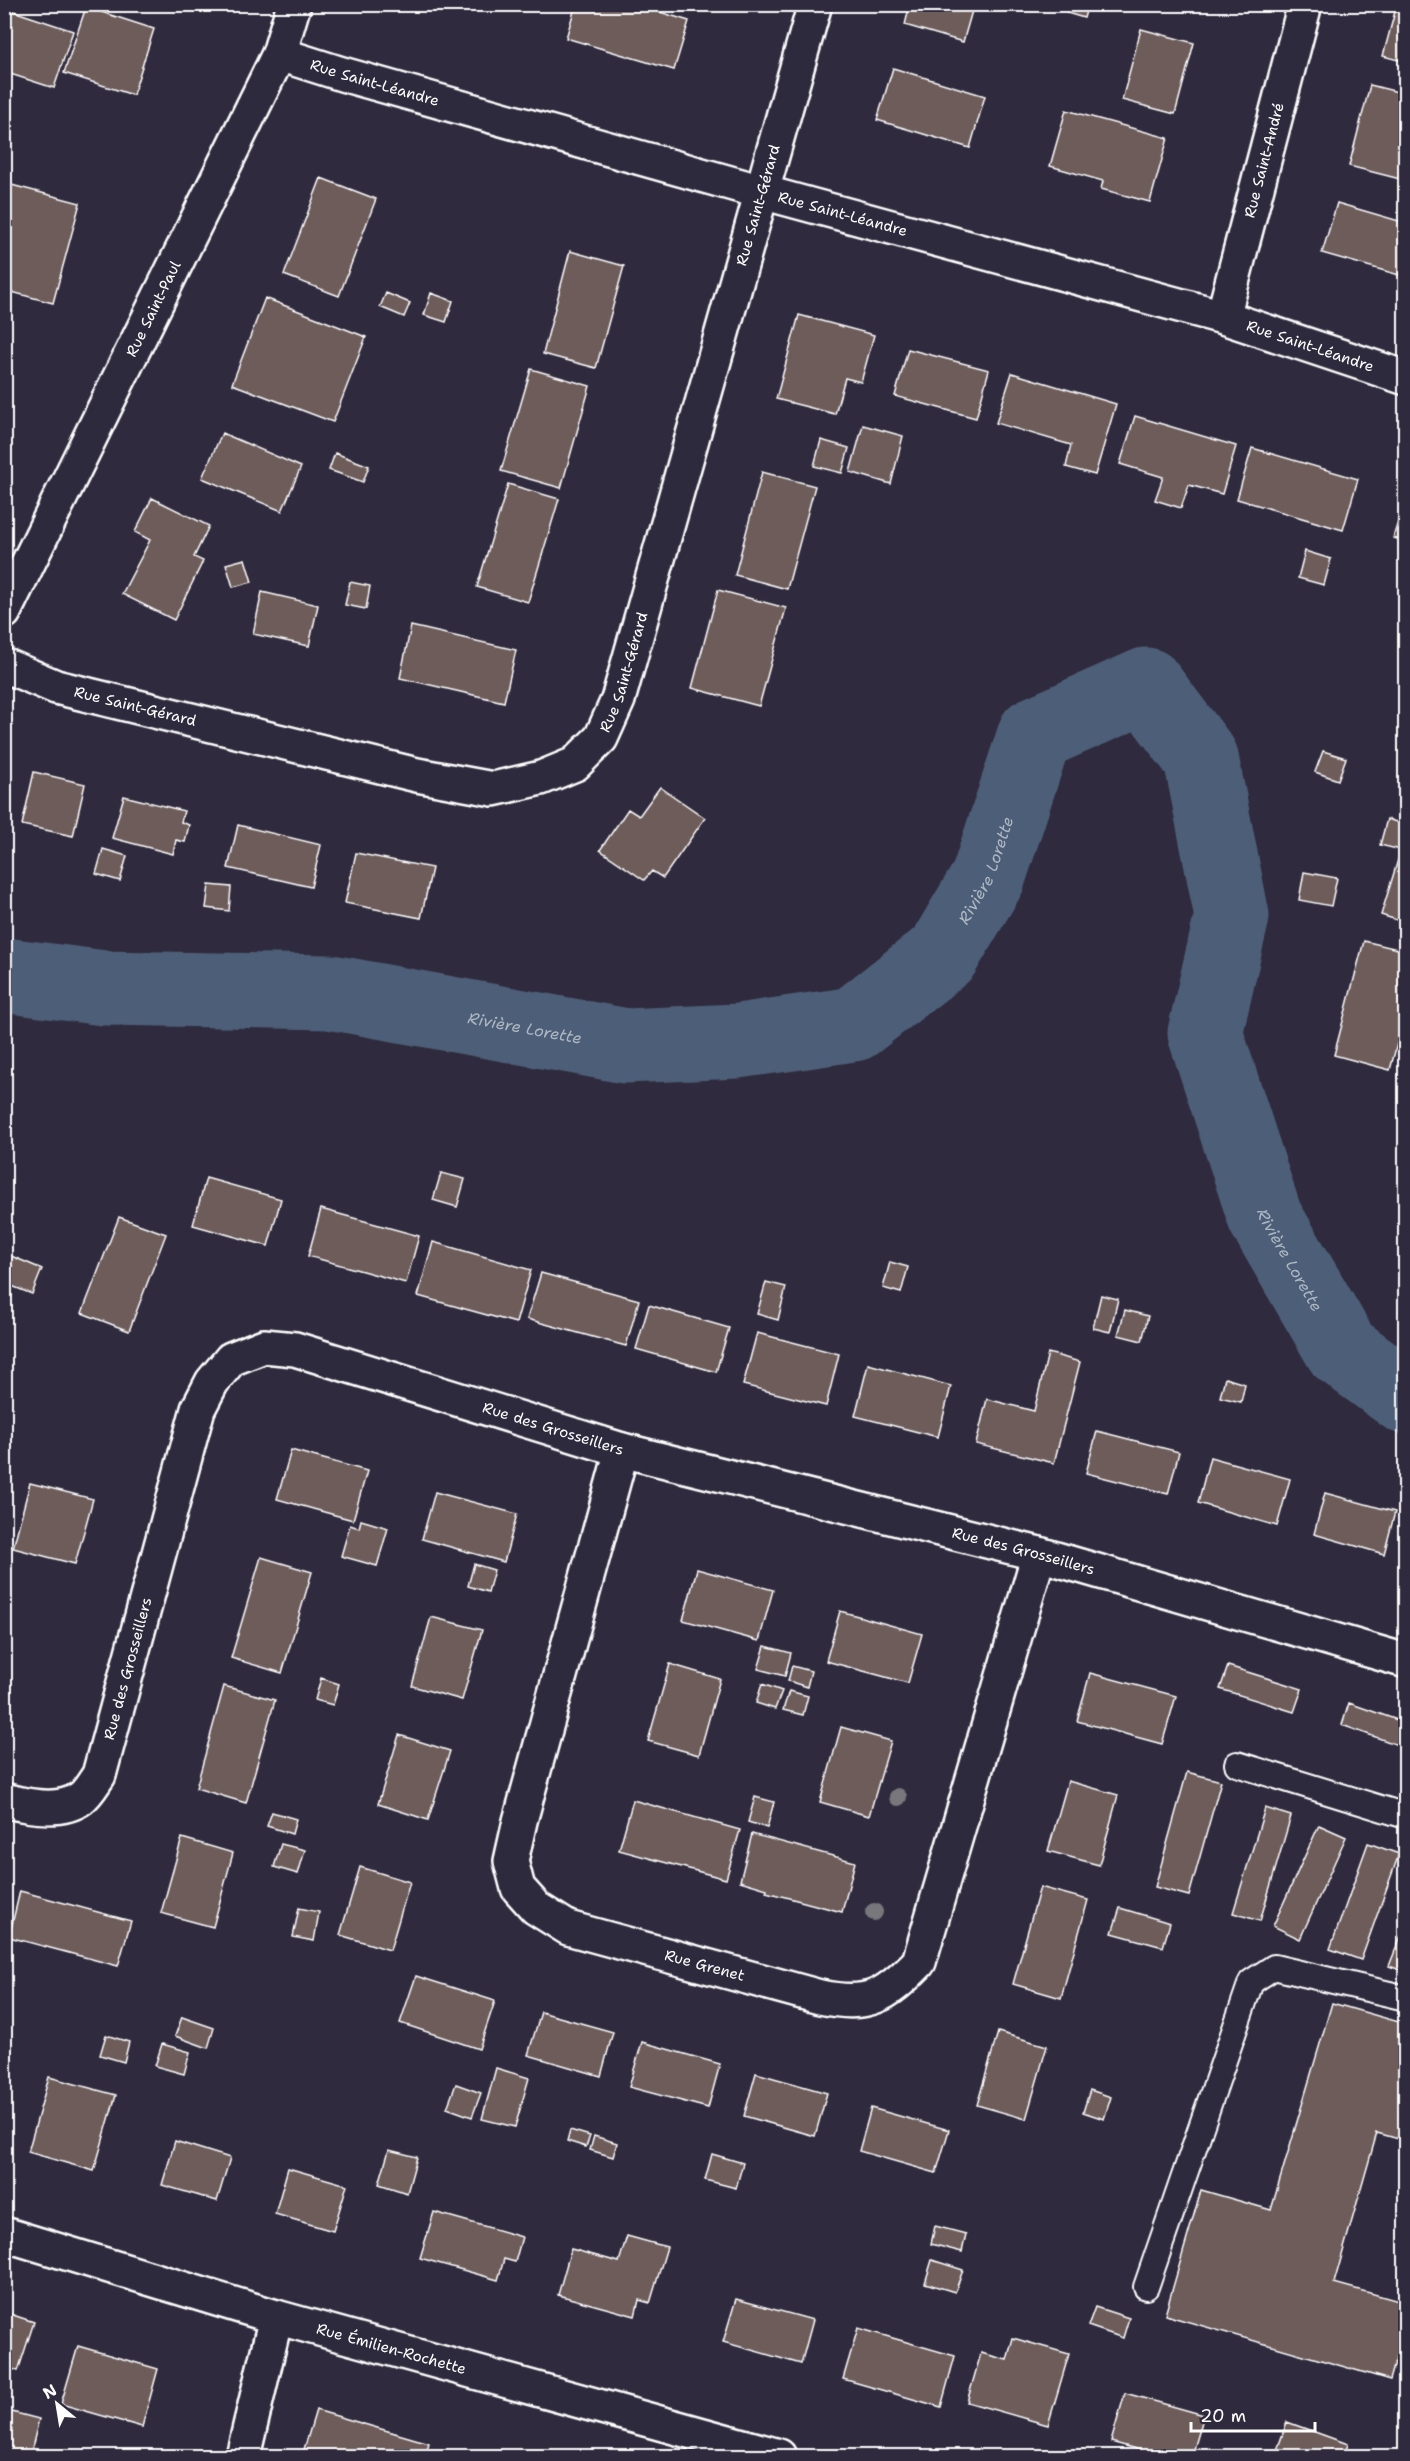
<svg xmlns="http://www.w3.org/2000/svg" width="1410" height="2461" viewBox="0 0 1410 2461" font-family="'Shantell Sans',sans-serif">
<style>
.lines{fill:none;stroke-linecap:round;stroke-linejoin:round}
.river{stroke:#4d5e78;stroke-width:75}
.building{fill:#6d5c5a;stroke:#fff;stroke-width:1.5}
.lane-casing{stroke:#fff;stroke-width:28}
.street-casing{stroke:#fff;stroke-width:38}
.secondary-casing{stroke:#fff;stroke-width:38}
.lane{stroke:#2f2a3d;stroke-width:24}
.street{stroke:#2f2a3d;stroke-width:33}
.secondary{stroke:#2f2a3d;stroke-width:33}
.tree{fill:#78777b}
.labels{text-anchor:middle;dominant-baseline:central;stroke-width:5;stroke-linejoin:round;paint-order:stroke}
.street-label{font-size:15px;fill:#fff;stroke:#2f2a3d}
.water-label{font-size:16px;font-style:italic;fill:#afb7c2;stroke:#2f2a3d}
</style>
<rect width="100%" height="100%" fill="#2f2a3d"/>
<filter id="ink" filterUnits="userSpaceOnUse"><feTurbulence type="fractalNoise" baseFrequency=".0167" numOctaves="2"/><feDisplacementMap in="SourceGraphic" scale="12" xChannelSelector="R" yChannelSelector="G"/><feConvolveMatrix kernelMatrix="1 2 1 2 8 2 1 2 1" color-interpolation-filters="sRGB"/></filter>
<g filter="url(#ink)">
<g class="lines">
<!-- river -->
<path class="river" id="s1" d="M4,975L104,988L330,992L626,1046L738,1041L854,1024L943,954L988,878L1035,734L1146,685L1201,758L1232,916L1205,1033L1265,1217L1342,1350L1406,1397"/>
</g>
<!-- building -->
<path class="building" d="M576,4H634L689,21L674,70L566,38Z
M910,4H974L963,42L905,25Z
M1070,4H1088L1084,18L1067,13Z
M1397,4H1406V62L1383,56Z
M86,7L154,29L133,95L64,73Z
M4,8L73,31L54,88L4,72Z
M1141,29L1194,43L1175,114L1122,100Z
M893,68L985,96L970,148L877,120Z
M1370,85L1406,94L1404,180L1349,166Z
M1066,110L1168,138L1150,202L1101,189L1103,181L1050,166Z
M321,178L376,199L339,296L284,275Z
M4,183L80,203L53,303L4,290Z
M1337,203L1406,223V277L1322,253Z
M570,251L624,266L596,368L543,354Z
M386,293L410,303L404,317L380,307Z
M431,293L453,301L446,322L424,315Z
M265,298L366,337L333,422L232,384Z
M799,315L874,335L861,382L845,378L835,414L776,399Z
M908,349L989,370L976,418L895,396Z
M531,369L590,386L561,488L501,471Z
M1012,373L1116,404L1095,475L1066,467L1071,445L996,423Z
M1135,416L1236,446L1222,494L1189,485L1181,508L1155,500L1163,477L1120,464Z
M863,425L903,436L891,484L850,472Z
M222,433L301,467L282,511L202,478Z
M821,440L849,448L842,473L814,466Z
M1252,448L1358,479L1343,530L1237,499Z
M335,453L369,466L363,482L329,470Z
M762,472L815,486L787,589L735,575Z
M508,484L559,499L528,602L477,587Z
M1406,495V541L1393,538Z
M152,498L209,526L194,557L203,561L174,620L122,594L150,540L135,532Z
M1305,551L1331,559L1324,585L1298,578Z
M245,559L252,582L233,587L226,564Z
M350,582L370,586L366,609L345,605Z
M718,590L786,608L759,706L692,688Z
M262,592L318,605L309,646L253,634Z
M411,626L516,650L504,702L400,678Z
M1323,751L1346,758L1338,780L1315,772Z
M34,772L85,784L73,836L22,825Z
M660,787L705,818L663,878L652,871L644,880L600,850L628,809L639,816Z
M124,796L184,811L181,822L189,825L185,842L176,840L173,854L112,838Z
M1387,819L1406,825V923L1381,915L1401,850L1380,845Z
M238,825L321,845L311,887L228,868Z
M103,849L127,856L120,881L96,874Z
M356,853L432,868L421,918L345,903Z
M1304,872L1337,878L1331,906L1299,900Z
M209,885L231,887L229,911L206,908Z
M1364,941L1406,951V1010L1390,1070L1334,1055Z
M441,1173L465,1179L457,1207L433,1200Z
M206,1178L281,1199L268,1246L193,1225Z
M321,1209L419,1236L406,1283L308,1256Z
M119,1217L166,1234L129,1331L82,1313Z
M433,1242L531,1270L516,1323L418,1296Z
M4,1253L42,1269L32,1294L4,1283Z
M890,1262L908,1267L901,1293L883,1288Z
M541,1273L639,1300L626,1346L527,1319Z
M766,1282L786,1287L778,1320L757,1314Z
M1101,1295L1118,1299L1110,1332L1093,1328Z
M649,1305L729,1328L716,1372L636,1349Z
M1125,1310L1148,1316L1142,1341L1118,1335Z
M757,1333L839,1354L826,1406L743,1385Z
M1048,1353L1080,1362L1054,1463L976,1444L987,1399L1034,1411Z
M868,1364L951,1386L938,1437L855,1416Z
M1225,1378L1245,1384L1241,1402L1220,1397Z
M1097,1431L1179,1452L1168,1494L1086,1473Z
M291,1450L367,1471L353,1520L277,1499Z
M1210,1457L1290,1479L1277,1526L1198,1503Z
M30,1483L93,1499L75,1564L13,1548Z
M435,1492L517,1514L504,1562L422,1539Z
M1325,1493L1395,1512L1384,1554L1314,1534Z
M361,1520L388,1528L377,1566L341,1556L350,1525L359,1528Z
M261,1557L312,1572L282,1673L231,1658Z
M474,1564L494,1570L488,1592L468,1586Z
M697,1569L773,1590L759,1641L683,1620Z
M840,1611L922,1634L908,1683L826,1661Z
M431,1617L482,1630L462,1700L412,1686Z
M765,1646L791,1653L785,1676L758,1669Z
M670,1664L720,1679L699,1755L648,1741Z
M792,1666L811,1671L807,1687L788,1681Z
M1228,1666L1302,1689L1294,1712L1220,1689Z
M1090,1673L1176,1696L1162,1744L1077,1721Z
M321,1678L339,1684L333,1705L315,1700Z
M762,1684L782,1691L775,1709L756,1703Z
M224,1686L275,1700L246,1803L196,1788Z
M789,1691L808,1696L803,1715L783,1710Z
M1349,1703L1406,1723V1748L1342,1725Z
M841,1727L891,1741L869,1816L820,1802Z
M399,1735L450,1751L428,1820L378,1804Z
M1187,1772L1221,1781L1189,1896L1155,1887Z
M1068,1781L1118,1795L1099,1865L1048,1851Z
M755,1797L774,1802L767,1828L748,1822Z
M633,1800L740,1830L726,1879L619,1850Z
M1265,1808L1291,1816L1260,1921L1233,1913Z
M272,1812L296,1819L292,1834L267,1826Z
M1319,1825L1346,1837L1300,1939L1273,1926Z
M752,1834L855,1862L842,1912L766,1892L767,1889L740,1881Z
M182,1838L233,1853L213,1927L161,1913Z
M1368,1843L1399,1854L1361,1960L1330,1949Z
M281,1844L305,1850L298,1874L274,1867Z
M360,1867L410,1882L390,1950L340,1935Z
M1040,1887L1088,1900L1061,1998L1013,1984Z
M20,1891L131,1921L118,1966L9,1937Z
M299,1908L319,1912L314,1941L293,1937Z
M1120,1908L1170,1923L1163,1947L1112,1933Z
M1406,1923V1972L1389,1966Z
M416,1976L495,2001L479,2049L400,2023Z
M1332,2003L1406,2024V2141L1377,2133L1334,2283L1406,2303V2324L1390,2380L1165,2315L1201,2190L1271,2210Z
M541,2012L613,2032L601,2076L528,2055Z
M182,2017L214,2028L208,2048L175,2036Z
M998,2032L1047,2046L1026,2119L977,2105Z
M106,2035L129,2042L124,2062L100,2055Z
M642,2042L720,2064L708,2108L629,2087Z
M162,2044L190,2052L184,2074L155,2066Z
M496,2068L529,2078L515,2127L482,2119Z
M756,2073L827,2093L815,2136L744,2116Z
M49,2077L116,2095L94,2171L28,2152Z
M456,2084L481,2093L472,2117L447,2108Z
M1090,2090L1111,2097L1104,2119L1083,2112Z
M871,2108L949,2130L936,2173L859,2151Z
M570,2130L590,2136L586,2147L567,2141Z
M594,2136L617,2143L613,2157L590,2150Z
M175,2141L230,2158L217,2201L162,2185Z
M389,2150L417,2157L407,2193L379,2184Z
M712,2154L743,2163L736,2188L705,2180Z
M288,2168L347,2185L333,2231L275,2214Z
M434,2212L522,2237L515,2262L504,2259L498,2280L420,2258Z
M935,2226L966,2234L962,2252L931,2244Z
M627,2236L667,2247L650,2303L639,2300L635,2316L558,2295L571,2249L619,2262Z
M932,2260L963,2270L955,2292L925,2283Z
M736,2299L813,2320L801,2364L723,2342Z
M1095,2307L1129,2318L1123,2338L1088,2326Z
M4,2312L34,2322L18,2371L4,2366Z
M858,2328L955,2356L941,2407L843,2379Z
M1013,2338L1069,2354L1048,2425L967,2402L981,2353L1007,2360Z
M78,2346L158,2369L142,2427L61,2404Z
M1125,2393L1204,2415L1192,2456H1161L1111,2442Z
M4,2410L39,2419L30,2456H4Z
M316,2410L429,2443L425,2456H302Z
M1287,2422L1348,2444L1344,2456H1275Z"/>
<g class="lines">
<defs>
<path id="lane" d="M1237,1764L1406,1816
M1146,2287L1251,1982L1274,1967L1406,1998"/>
<g id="street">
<path id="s2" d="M279,54L342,74L762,192L1223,317L1406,378"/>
<path id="s3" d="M1223,317L1305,4"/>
<path id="s4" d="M4,665L56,687L417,775L493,789L541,778L575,764L601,738L618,700L815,4"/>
<path id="s5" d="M622,1450L520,1821L511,1861L518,1888L536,1908L568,1928L820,1997C869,2007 885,1997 919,1962L1039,1554"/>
<path id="s6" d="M4,1800C26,1806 61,1813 81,1798C88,1793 94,1782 99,1775L198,1409L212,1382L231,1359L264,1346L295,1349L622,1450L1039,1554L1406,1661"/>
<path id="s7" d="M4,2234L276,2317L779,2456"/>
<path d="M243,2456L276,2317"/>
</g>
<g id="secondary">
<path id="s8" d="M4,612L279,54L294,4"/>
</g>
</defs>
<!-- lane casing -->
<use href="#lane" class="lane-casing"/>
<!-- street casing -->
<use href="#street" class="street-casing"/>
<!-- secondary casing -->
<use href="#secondary" class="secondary-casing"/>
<!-- lane -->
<use href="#lane" class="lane"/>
<!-- street -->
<use href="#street" class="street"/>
<!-- secondary -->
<use href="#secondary" class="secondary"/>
</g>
<!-- trees -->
<g class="tree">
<circle cx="898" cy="1797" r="9"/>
<circle cx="874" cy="1912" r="9"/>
</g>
</g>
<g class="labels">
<!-- street labels -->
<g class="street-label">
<text stroke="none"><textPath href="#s2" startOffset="100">Rue Saint-Léandre</textPath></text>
<text stroke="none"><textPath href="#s3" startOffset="162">Rue Saint-André</textPath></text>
<text stroke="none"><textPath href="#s4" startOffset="1184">Rue Saint-Gérard</textPath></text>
<text stroke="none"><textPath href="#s2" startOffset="586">Rue Saint-Léandre</textPath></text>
<text stroke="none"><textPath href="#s8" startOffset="338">Rue Saint-Paul</textPath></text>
<text stroke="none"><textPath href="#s2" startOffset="1072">Rue Saint-Léandre</textPath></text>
<text stroke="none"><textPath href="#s4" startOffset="698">Rue Saint-Gérard</textPath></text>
<text stroke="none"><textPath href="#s4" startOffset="138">Rue Saint-Gérard</textPath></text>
<text stroke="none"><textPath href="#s6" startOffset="885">Rue des Grosseillers</textPath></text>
<text stroke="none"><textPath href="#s6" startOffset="1371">Rue des Grosseillers</textPath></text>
<text stroke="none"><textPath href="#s6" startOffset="219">Rue des Grosseillers</textPath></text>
<text stroke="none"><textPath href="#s5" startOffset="660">Rue Grenet</textPath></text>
<text stroke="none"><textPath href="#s7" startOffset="404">Rue Émilien-Rochette</textPath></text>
</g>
<!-- water labels -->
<g class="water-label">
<text stroke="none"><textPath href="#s1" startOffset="1065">Rivière Lorette</textPath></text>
<text stroke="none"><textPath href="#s1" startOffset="525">Rivière Lorette</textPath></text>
<text stroke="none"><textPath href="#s1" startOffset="1947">Rivière Lorette</textPath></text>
</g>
</g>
<!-- margin -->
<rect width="1410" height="2461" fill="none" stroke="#2f2a3d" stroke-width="24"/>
<rect x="12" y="12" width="1386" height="2437" fill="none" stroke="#fff" stroke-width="2" filter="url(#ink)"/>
<!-- north arrow -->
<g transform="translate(57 2404) rotate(330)" stroke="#2f2a3d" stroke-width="4.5" paint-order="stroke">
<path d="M0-4.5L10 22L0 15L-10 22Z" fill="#ffffff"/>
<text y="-9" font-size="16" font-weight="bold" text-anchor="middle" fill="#ffffff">N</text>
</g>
<!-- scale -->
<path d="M1191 2422v9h124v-9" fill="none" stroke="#ffffff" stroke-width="3"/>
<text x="1200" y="2422" font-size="18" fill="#ffffff" stroke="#2f2a3d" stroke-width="4.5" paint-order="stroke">20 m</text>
</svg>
